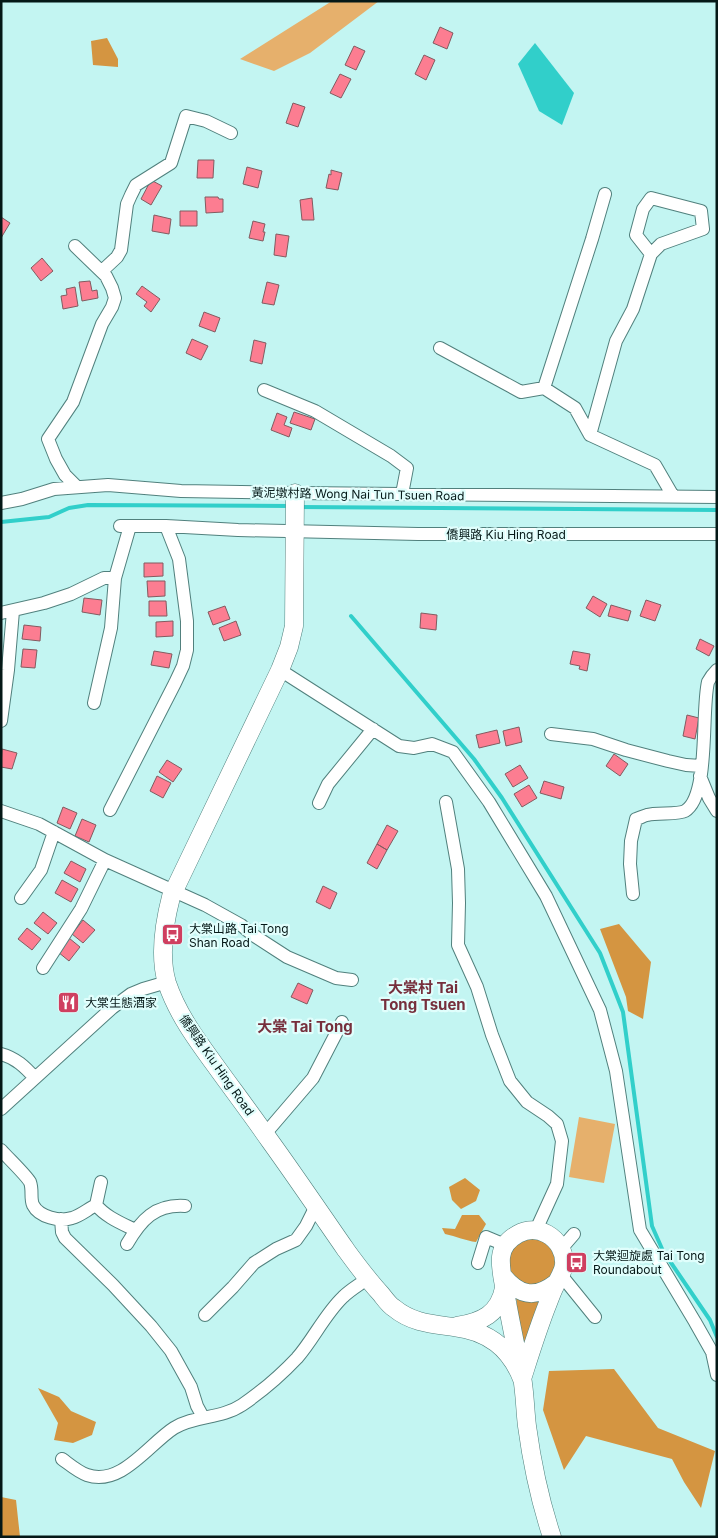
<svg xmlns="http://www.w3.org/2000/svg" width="718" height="1538" viewBox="0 0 718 1538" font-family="Inter,'Noto Sans TC',sans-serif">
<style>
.green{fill:#e6b06c}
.forest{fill:#d49541}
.water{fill:#31cfca}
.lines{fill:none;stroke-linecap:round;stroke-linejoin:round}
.stream{stroke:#31cfca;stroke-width:4}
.building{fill:#fc7d91;stroke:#825b60}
.street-casing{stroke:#51807d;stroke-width:14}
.secondary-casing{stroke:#51807d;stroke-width:19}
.street{stroke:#fff;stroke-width:12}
.secondary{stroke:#fff;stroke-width:18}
.labels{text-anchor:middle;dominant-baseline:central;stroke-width:4.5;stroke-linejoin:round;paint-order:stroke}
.street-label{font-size:12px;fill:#051817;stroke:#e0fefc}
.poi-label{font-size:12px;fill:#051817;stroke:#e0fefc;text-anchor:start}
.quarter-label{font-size:15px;font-weight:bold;fill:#762f3c;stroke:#e0fefc}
</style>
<rect width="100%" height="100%" fill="#c3f5f2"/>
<!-- green -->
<path class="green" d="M332,1H379L310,53L274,71L240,59Z
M579,1117L615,1124L604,1183L569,1177Z"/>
<!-- forest -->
<path class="forest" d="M107,38L118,59V67L93,65L91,41Z
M619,924L651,962L643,1019L628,1011L626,997L600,929Z
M465,1178L480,1190L476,1201L461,1209L452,1200L449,1187Z
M462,1215H479L486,1224L476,1242C466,1241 456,1236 445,1234L442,1228L455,1229Z
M509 1262a23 23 0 1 1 46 0a23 23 0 1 1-46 0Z
M516,1297L526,1302H541L526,1346L521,1343Z
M614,1369L658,1428L715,1451L701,1508L684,1482L672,1459L586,1436L564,1470L543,1410L549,1371Z
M38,1388L59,1397L71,1411L96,1422L92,1435L73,1443L54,1440L58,1423Z
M1,1497L16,1500L20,1537H1Z"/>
<!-- water -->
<path class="water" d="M535,43L574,93L562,125L539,111L518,64Z"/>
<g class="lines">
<!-- stream -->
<path class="stream" d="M299,507L717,510
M1,522L49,517L69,508L88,505L290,506
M351,616L474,759L502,798L600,953L623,1012L652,1226L663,1251L710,1320L717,1337"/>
</g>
<!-- building -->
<path class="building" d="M440,27L453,33L447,49L433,43Z
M354,46L365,51L356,70L345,65Z
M424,55L435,60L426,80L415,74Z
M340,74L351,79L341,98L330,93Z
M293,103L305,107L298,127L286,123Z
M198,160H214L213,178H197Z
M247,167L262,171L258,188L243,184Z
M331,170L342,173L338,190L326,188L329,174L331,175Z
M151,180L162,186L151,205L141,199Z
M205,197H218L219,199H223V212L206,213Z
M312,198L314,220H302L300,200Z
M180,211H197V226H180Z
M154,215L171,219L169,234L152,231Z
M1,217L10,223L1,238Z
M253,221L265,224L263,232H265L263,241L249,238Z
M276,234L289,236L286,257L274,255Z
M42,258L53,271L41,281L31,268Z
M90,281L92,291L97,290L98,298L82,301L79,282Z
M267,282L279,285L274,305L262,303Z
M142,286L160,299L151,312L144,306L147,302L136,294Z
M75,287L78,306L63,309L61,296L67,295L66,289Z
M204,312L220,318L215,332L199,326Z
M192,339L208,346L201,360L186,353Z
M254,340L266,343L262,364L250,361Z
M294,412L315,419L311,430L290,423Z
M277,413L287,417L284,425L292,428L289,437L271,430Z
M144,563H163V576L144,577Z
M147,581H165V596L148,597Z
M593,596L607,604L600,617L586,608Z
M84,598L102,600L100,615L82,612Z
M646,600L661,605L655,621L640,616Z
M149,601H166L167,616H149Z
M611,605L631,611L628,621L608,616Z
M225,606L230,619L213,625L208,612Z
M421,613L437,615L436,630L420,628Z
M173,621V636L156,637V622Z
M236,621L241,635L224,641L219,628Z
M24,625L41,627L40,641L22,639Z
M700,639L714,646L709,656L696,649Z
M23,649L37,650L35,668L21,667Z
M154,651L172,654L169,668L151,665Z
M573,651L590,654L587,671L579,669L580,666L570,664Z
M687,715L699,718L695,739L683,736Z
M519,727L522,742L506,746L503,731Z
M497,730L500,743L479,748L476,735Z
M2,749L17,753L12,769L1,767Z
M614,754L628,764L620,776L606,766Z
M167,760L182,769L173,782L159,772Z
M520,765L528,778L513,787L505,774Z
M157,776L171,783L163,798L150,791Z
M544,781L564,787L561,799L540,793Z
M529,785L537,798L522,807L514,794Z
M63,807L77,813L70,829L57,823Z
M82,819L96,825L89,842L75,836Z
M387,825L398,831L387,850L377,844Z
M377,844L387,850L377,869L367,863Z
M71,861L86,869L80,882L64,873Z
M62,880L78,889L71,902L55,893Z
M323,886L337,893L330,909L316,902Z
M43,912L57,923L48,934L34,923Z
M83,920L95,930L83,943L72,934Z
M27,928L41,939L32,950L18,939Z
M69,938L80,947L69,961L58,952Z
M298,983L313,990L307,1004L291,997Z"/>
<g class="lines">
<defs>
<path id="street" d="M75,246L106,276L112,288L115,298L112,307L102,324L73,402L48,439L56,459L65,475L77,487
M102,271L117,257L121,250L127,204L131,195L136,185L171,163L186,116L206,121L231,133
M440,348L521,392L544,388L575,408L590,435L655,465L673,496
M544,388L592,239L605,194
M264,390L315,411L391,456L407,468L402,494
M590,435L616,341L633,309L651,254L636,235L643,209L651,198L701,211L703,229L661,244L651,254
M1,503L22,499L54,489L108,485L181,491L295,493L717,497
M120,526H166L238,530L418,534H717
M1,613L44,603L71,594L104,578H115
M280,670L399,746L414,748L432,744L453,752L489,802L546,896L600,1010L616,1071L640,1230L695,1322L712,1352L717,1375
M94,703L111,628L115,578L130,526
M1,721L8,670L13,611
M551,734L593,739L626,750L668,761L686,765L701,766
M700,776L709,798L717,811
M446,802L458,869L459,903L458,945L477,987L492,1035L510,1081L527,1102L548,1116L557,1124L562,1141L557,1184L536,1230
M319,803L328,784L373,729
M110,810L175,683L183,666L187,650V621L179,559L166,526
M1,811L39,824L105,860L205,905L241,925L253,935L287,957L336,978L352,980
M633,894L630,864L631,841L636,819C640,818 643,816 647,815C656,812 678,815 685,811C710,796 701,711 708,682C710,678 714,673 717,670
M21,898L41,870L54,832
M43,968L81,909L105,860
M1,1054C16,1058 25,1067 35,1078
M1,1109L112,1008L131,994L143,989L167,982
M265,1134L313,1078L342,1022
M1,1150C8,1158 25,1174 30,1182C33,1190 30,1198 33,1205C39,1217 60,1222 72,1218C80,1216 88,1209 96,1205
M101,1182L96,1205C106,1217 121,1223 135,1230
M61,1219L62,1232L65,1238L113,1285L151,1326L171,1351L191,1387L197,1406L203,1417
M127,1244C141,1220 155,1204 185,1206
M561,1249L574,1234
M478,1263L486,1237L505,1245
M561,1275L595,1317
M205,1315L233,1287L254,1263L276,1249L296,1240L306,1226L316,1206
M62,1459C69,1464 78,1472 87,1475C121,1487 149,1444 174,1428C195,1415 221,1419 242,1405C261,1392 281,1375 297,1358C313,1340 325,1314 343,1297C350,1290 359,1285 367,1279"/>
<path id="secondary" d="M295,493L294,626L289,647L280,670L171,897C164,924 159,956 167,983C177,1013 196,1039 215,1065C233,1090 252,1115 270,1141C296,1177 321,1214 346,1250C357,1265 368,1280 381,1294C385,1299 389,1305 394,1308C412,1323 432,1324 454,1327C488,1331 510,1348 522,1379
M502,1275C518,1295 534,1300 556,1283
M457,1326C482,1322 499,1314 504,1288
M522,1379C530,1354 538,1328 548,1303C550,1298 552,1292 555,1286C558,1279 563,1273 564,1265C565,1252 558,1240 547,1234C538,1229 527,1229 518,1234C509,1239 502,1247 501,1257C500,1269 503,1280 505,1291C510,1320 516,1348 522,1377C525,1393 525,1410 527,1426C532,1463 540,1501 552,1537"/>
</defs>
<!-- street casing -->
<use href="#street" class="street-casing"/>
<!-- secondary casing -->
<use href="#secondary" class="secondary-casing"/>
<!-- street -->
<use href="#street" class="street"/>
<!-- secondary -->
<use href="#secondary" class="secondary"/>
</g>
<!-- icons -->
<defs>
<symbol id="bus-square" viewBox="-11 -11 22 22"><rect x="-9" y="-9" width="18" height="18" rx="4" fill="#cf3f60" stroke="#e0fefc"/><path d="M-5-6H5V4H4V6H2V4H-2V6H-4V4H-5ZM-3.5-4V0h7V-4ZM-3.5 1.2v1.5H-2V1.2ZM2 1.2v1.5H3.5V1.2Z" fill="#fff"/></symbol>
<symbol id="restaurant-square" viewBox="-11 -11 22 22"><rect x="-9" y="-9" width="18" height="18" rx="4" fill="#cf3f60" stroke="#e0fefc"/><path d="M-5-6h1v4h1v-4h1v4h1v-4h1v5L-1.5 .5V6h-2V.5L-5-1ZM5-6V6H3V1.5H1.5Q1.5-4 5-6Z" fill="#fff"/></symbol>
</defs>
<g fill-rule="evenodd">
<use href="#bus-square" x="160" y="922" width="25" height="25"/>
<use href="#restaurant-square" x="56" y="990" width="25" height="25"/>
<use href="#bus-square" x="564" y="1250" width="25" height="25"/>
</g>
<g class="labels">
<!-- street labels -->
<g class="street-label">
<text transform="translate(358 494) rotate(1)">黃泥墩村路 Wong Nai Tun Tsuen Road</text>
<text x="506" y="534">僑興路 Kiu Hing Road</text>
<text transform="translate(217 1065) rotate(55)">僑興路 Kiu Hing Road</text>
</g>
<!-- poi labels -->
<g class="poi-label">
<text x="189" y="928">大棠山路 Tai Tong<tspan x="189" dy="14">Shan Road</tspan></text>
<text x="85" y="1002">大棠生態酒家</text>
<text x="593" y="1255">大棠迴旋處 Tai Tong<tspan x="593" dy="14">Roundabout</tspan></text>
</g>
<!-- quarter labels -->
<g class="quarter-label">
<text x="423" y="987">大棠村 Tai<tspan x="423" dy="17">Tong Tsuen</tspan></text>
<text x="305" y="1026">大棠 Tai Tong</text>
</g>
</g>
<!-- border -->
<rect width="718" height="1538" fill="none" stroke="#051817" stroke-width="5"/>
</svg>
